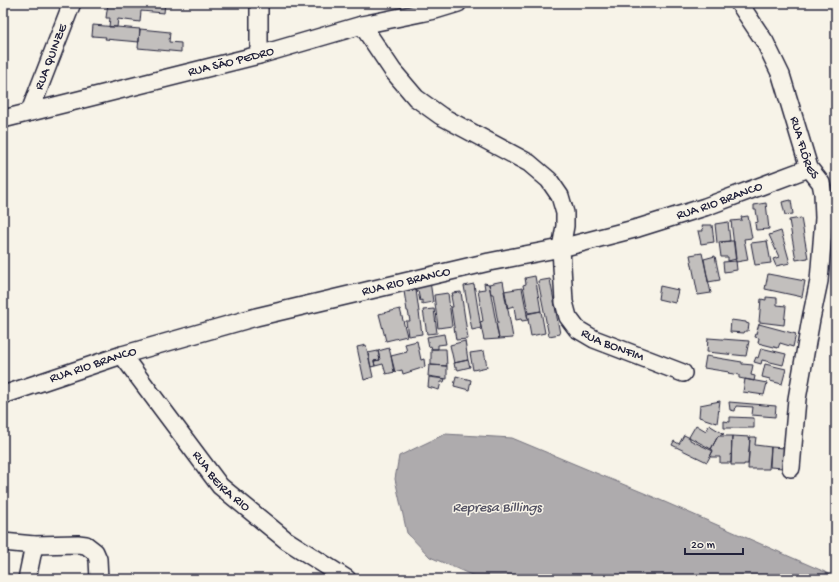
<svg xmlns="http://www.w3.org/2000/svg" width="839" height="582" viewBox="0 0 839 582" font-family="'Gochi Hand',sans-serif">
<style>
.water{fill:#aeabad;stroke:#76747f}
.building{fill:#c2bfbd;stroke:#22223b}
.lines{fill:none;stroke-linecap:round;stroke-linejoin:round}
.street-casing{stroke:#22223b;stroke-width:20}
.street{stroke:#f7f3e8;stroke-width:17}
.labels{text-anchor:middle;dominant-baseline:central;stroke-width:3;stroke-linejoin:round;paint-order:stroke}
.street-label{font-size:13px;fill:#22223b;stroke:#f7f3e8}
.water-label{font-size:14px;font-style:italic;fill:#535263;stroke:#f7f3e8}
</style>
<rect width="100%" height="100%" fill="#f7f3e8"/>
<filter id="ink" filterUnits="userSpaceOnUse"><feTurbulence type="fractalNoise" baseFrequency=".025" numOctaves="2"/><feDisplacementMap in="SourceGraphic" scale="8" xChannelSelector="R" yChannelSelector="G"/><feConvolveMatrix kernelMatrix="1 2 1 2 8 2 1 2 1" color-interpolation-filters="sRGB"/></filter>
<g filter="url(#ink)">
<!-- water -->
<path class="water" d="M445,434L512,438L644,493L825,572L834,579H481L430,557L407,533L395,479L399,456Z"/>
<!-- building -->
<path class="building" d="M108,3H165L164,13L141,11L140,22L118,19L117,27H109L110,18H106Z
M93,25L140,29L139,42L105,39L106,37L92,36Z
M140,29L170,32L169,42L181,43V52L138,48Z
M791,200L793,214L785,215L782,202Z
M766,203L769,229L756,230L755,223L758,222L756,210H754V205Z
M748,216L752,238L744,239L748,260L736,262L731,221L742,220L741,217Z
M801,218L808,258L796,260L789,220Z
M728,222L730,241L717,243L715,224Z
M702,225H712L714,242L701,244L698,231H703Z
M781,231L790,263L776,266L773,259L779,257L769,235Z
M730,241H734L736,259L728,261V257H721L719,242Z
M767,241L771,263L755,265L751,243Z
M702,253L711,293L698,295L690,255Z
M715,256L720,280L708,282L704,259Z
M736,261L737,270L724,272L723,262Z
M768,274L805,281L802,297L765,289Z
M535,276L541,311L528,313L523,285L526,284L525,278Z
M550,279L560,334L549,336L538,281Z
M430,281L433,302L422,304V300L420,301L418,291H416L414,284Z
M503,281L513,338L499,339L496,324L498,323L493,294H491L489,284Z
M484,283L489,284L499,339L484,340L480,322L483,321L478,290L485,289Z
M474,284L481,328L472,330L464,286Z
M660,286L678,290L675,303L658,299Z
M522,288L528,320L522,321L521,319L516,320L514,306L507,308L504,291Z
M416,290L422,334L408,336L406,321H410L408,311H407L404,291Z
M461,292L468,339L456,340L451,307H453L451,296H453L452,293Z
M448,293L452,326L438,328L434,295Z
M766,297L777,298V305L786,306L784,325L759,322L761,299L766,300Z
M400,309L407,336L386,341L379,314Z
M434,309L437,333L427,334L423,310Z
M541,311L545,333L531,336L527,314Z
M731,320L746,322V323L749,324L748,331H745L744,333L730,332Z
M759,324L796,334L793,347L780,343L778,348L758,343L759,338L755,337Z
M444,334L446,344L438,345V349H432L431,346L429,347L427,337Z
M708,338L749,341L746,356L707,352Z
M417,341L421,360L424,359L425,367L403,374L402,370L394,372L391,356L407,352L405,344Z
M465,341L468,360L454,363L450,345Z
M366,345L373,377L364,380L357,347Z
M389,348L395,372L386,374L383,364L375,366L374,361L380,360L378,351Z
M761,348L786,354L783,365L762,360L761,364L754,362L756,357L758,358Z
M431,349H446L447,366L431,365Z
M378,351L380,360L374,361L375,366L371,367L368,353Z
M484,351L487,367L473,370L470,353Z
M706,356L742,362V364L753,365L751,375L755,376L754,381L739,378V375L728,373L729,372L704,368Z
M468,360L470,367L458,370L457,368H455L454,363Z
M765,364L786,369L782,384L770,381V379L762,377Z
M429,365L447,366V379L428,376Z
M456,376L471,380L469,390L454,386Z
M429,377L445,379L444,382H441L439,390L428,387Z
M745,379L767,383L764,395L743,392Z
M720,401L717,423L699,417L700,405Z
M729,402L776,406L775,417L752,415L753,407L736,406L735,411L730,410Z
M730,417L754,418V428H724V421L730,422Z
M696,425L706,431L709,425L724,434L718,436L711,449L689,437Z
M684,435L690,438V440L713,451L707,462L672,445L674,441L679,444Z
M718,436H732L731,463H720V457H710L713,450L711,449Z
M732,436L750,437L748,464H744V465H731Z
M750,437H756L755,445L771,447L769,469H748Z
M771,447L785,448L783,468L770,467Z"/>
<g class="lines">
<defs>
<g id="street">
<path id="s1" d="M739,3L765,42L781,75L809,168L821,183L823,193L824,218L819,281L811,319L797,399L791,468"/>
<path id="s2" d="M362,25L393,71L416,98L441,116L529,163L549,180L560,196L565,213V226L561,248L564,302L568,317L577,329L594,339L683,373"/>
<path d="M259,55V3"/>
<path id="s3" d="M30,111L72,3"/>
<path id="s4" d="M3,119L259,55L362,25L435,10L458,3"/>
<path id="s5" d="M122,355L220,486L286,540L347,579"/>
<path id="s6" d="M3,395L122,355L256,317L489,262L561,248L638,228L705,207L809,168"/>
<path d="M3,542L34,545L78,544L86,545L95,552L98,559L99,579"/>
<path d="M27,579L34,545"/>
</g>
</defs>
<!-- street casing -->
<use href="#street" class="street-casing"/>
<!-- street -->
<use href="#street" class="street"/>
</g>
</g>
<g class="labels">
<!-- street labels -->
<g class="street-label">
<text stroke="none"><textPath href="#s3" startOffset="58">RUA QUINZE</textPath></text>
<text stroke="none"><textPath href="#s4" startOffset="235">RUA SÃO PEDRO</textPath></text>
<text stroke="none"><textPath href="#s1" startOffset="160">RUA FLÔRES</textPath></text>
<text stroke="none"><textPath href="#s6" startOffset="743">RUA RIO BRANCO</textPath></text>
<text stroke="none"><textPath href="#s6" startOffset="419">RUA RIO BRANCO</textPath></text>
<text stroke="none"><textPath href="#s2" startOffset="444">RUA BONFIM</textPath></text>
<text stroke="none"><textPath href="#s6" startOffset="95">RUA RIO BRANCO</textPath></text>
<text stroke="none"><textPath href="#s5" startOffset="161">RUA BEIRA RIO</textPath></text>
</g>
<!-- water labels -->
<g class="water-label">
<text x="497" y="508">Represa Billings</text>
</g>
</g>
<!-- margin -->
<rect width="839" height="582" fill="none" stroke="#f7f3e8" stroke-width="16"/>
<rect x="8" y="8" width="823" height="566" fill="none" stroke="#22223b" stroke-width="1.5" filter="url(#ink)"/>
<!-- scale -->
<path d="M685 548v6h58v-6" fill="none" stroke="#22223b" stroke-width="2"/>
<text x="691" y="548" font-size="12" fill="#22223b" stroke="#f7f3e8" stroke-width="3" paint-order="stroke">20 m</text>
</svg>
